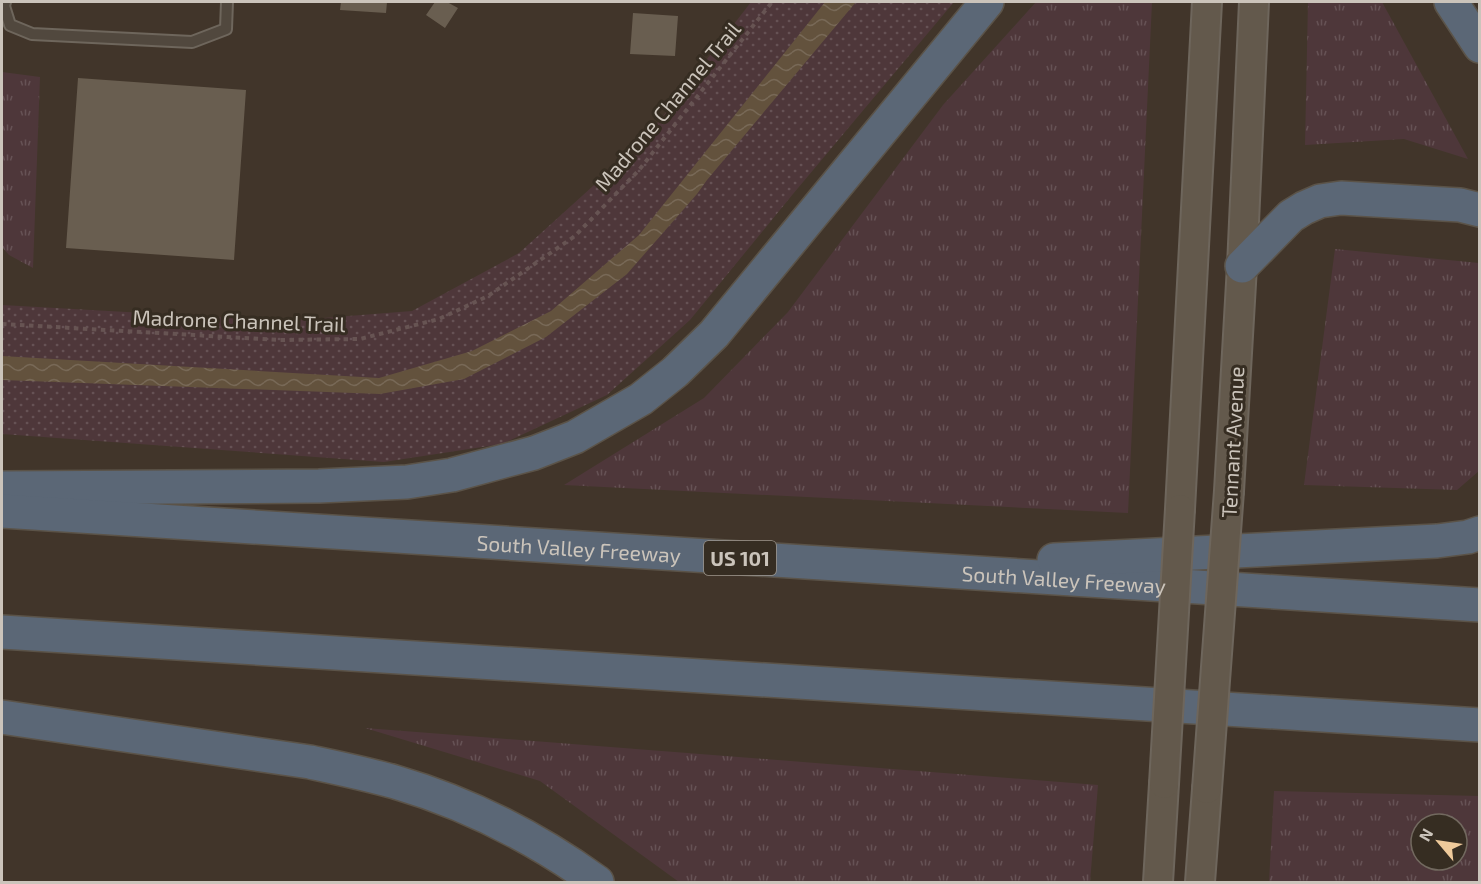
<svg xmlns="http://www.w3.org/2000/svg" width="1481" height="884" viewBox="0 0 1481 884" font-family="'Exo 2',sans-serif">
<style>
.grass{fill:url(#grass-tufts);fill-rule:evenodd}
.park{fill:url(#park-dots)}
.water{fill:url(#water-waves)}
.building{fill:#695e50}
.lines{fill:none;stroke-linecap:round;stroke-linejoin:round}
.lane-casing{stroke:#6e665c;stroke-width:14}
.secondary-casing{stroke:#6e665c;stroke-width:32}
.highway-casing{stroke:#5b5348;stroke-width:36}
.path{stroke:#675453;stroke-width:4;stroke-dasharray:4.5 4.5;stroke-linecap:butt}
.lane{stroke:#51483e;stroke-width:10}
.secondary{stroke:#63594c;stroke-width:28}
.highway{stroke:#5b6776;stroke-width:33}
.secondary-bridge-casing{stroke:#6e665c;stroke-width:32;stroke-linecap:butt}
.secondary-bridge{stroke:#63594c;stroke-width:28}
.labels{text-anchor:middle;dominant-baseline:central;stroke-width:6;stroke-linejoin:round;paint-order:stroke}
.shield{fill:#362d22;stroke:#9e978d;stroke-width:1.5}
.shield-label{font-size:20px;font-weight:bold;fill:#cbc4bb}
.street-label{font-size:21px;fill:#cbc4bb;stroke:#362d22}
</style>
<defs>
<pattern id="grass-tufts" width="24" height="20" patternUnits="userSpaceOnUse" patternTransform="scale(1.5)"><rect width="24" height="20" fill="#4e373a"/><path d="M3 7l-1-3M5 7V3M7 7l1-3M15 17l-1-3M17 17v-4M19 17l1-3" fill="none" stroke="#665255"/></pattern>
<pattern id="park-dots" width="8" height="8" patternUnits="userSpaceOnUse" patternTransform="scale(1.5)"><rect width="8" height="8" fill="#4e373a"/><path d="M2 2h.1M6 6h.1" fill="none" stroke="#665255" stroke-width="1.8" stroke-linecap="round"/></pattern>
<pattern id="water-waves" width="16" height="10" patternUnits="userSpaceOnUse" patternTransform="scale(1.5)"><rect width="16" height="10" fill="#63523d"/><path d="M0 5q4-4 8 0t8 0" fill="none" stroke="#786957"/></pattern>
</defs>
<rect width="100%" height="100%" fill="#41352a"/>
<!-- grass -->
<path class="grass" d="M1036,2H1152L1128,513L564,485L704,398L788,312L943,105Z
M1308,2H1382L1468,159L1404,139L1305,145Z
M2,72L40,77L33,268L9,255L2,247Z
M1335,249L1479,263V471L1457,490L1304,485Z
M365,728L1098,785L1090,882H679L540,781Z
M1274,791L1479,796V882H1269ZM1421,824H1457V860H1421Z"/>
<!-- park -->
<path class="park" d="M751,2H954L793,194L690,320L607,395L502,444L384,462L2,434V305L285,321L412,311L519,253L646,138Z"/>
<!-- water -->
<path class="water" d="M825,2H856L707,180L697,194L627,274L546,337L464,379L380,394L2,380V356L379,378L472,351L551,311L639,235Z"/>
<!-- building -->
<path class="building" d="M341,2H387L386,13L340,10Z
M435,2H447L458,8L445,28L426,15Z
M633,13L678,16L675,56L630,54Z
M78,78L246,90L234,260L66,248Z"/>
<g class="lines">
<defs>
<path id="lane" d="M5,2L4,6L10,25L32,34L192,42L226,29L227,2"/>
<path id="secondary" d="M1229,491L1242,266L1254,2
M1180,509L1207,2
M1158,882L1164,784
M1200,882L1207,789"/>
<g id="highway">
<path d="M1451,2L1480,46"/>
<path d="M1242,266L1291,216L1304,208L1320,201L1341,198L1460,205L1480,210"/>
<path d="M2,488L319,486L407,482L452,475L534,453L575,437L641,399L675,372L714,334L987,2"/>
<path id="s1" d="M2,511L1480,605"/>
<path d="M1054,560L1437,541L1468,537L1480,533"/>
<path d="M2,632L1480,725"/>
<path d="M2,717L310,762C338,768 367,774 395,782C467,803 536,838 597,882"/>
</g>
</defs>
<!-- lane casing -->
<use href="#lane" class="lane-casing"/>
<!-- secondary casing -->
<use href="#secondary" class="secondary-casing"/>
<!-- highway casing -->
<use href="#highway" class="highway-casing"/>
<!-- path -->
<path class="path" d="M2,324L280,340L360,339L439,319L488,296L575,236L639,170L772,2"/>
<!-- lane -->
<use href="#lane" class="lane"/>
<!-- secondary -->
<use href="#secondary" class="secondary"/>
<!-- highway -->
<use href="#highway" class="highway"/>
<defs>
<path id="secondary-bridge" d="M1164,784L1180,509
M1207,789L1229,491"/>
</defs>
<!-- secondary-bridge casing -->
<use href="#secondary-bridge" class="secondary-bridge-casing"/>
<!-- secondary-bridge -->
<use href="#secondary-bridge" class="secondary-bridge"/>
</g>
<g class="labels">
<!-- shield labels -->
<rect class="shield" x="704" y="541" width="72" height="34" rx="4.5"/>
<g class="shield-label">
<text x="740" y="558">US 101</text>
</g>
<!-- street labels -->
<g class="street-label">
<text transform="translate(667 106) rotate(-50)">Madrone Channel Trail</text>
<text transform="translate(239 320) rotate(2)">Madrone Channel Trail</text>
<text transform="translate(1232 442) rotate(-87)">Tennant Avenue</text>
<text stroke="none"><textPath href="#s1" startOffset="578">South Valley Freeway</textPath></text>
<text stroke="none"><textPath href="#s1" startOffset="1064">South Valley Freeway</textPath></text>
</g>
</g>
<!-- border -->
<rect width="1481" height="884" fill="none" stroke="#cbc4bb" stroke-width="6"/>
<!-- north arrow -->
<g transform="translate(1439 842) rotate(299)"><circle r="28" fill="#362d22" stroke="#72695f" stroke-width="1.5"/>
<path d="M0-4.5L10 22L0 15L-10 22Z" fill="#efca9b"/>
<text y="-9" font-size="16" font-weight="bold" text-anchor="middle" fill="#cbc4bb">N</text>
</g>
</svg>
